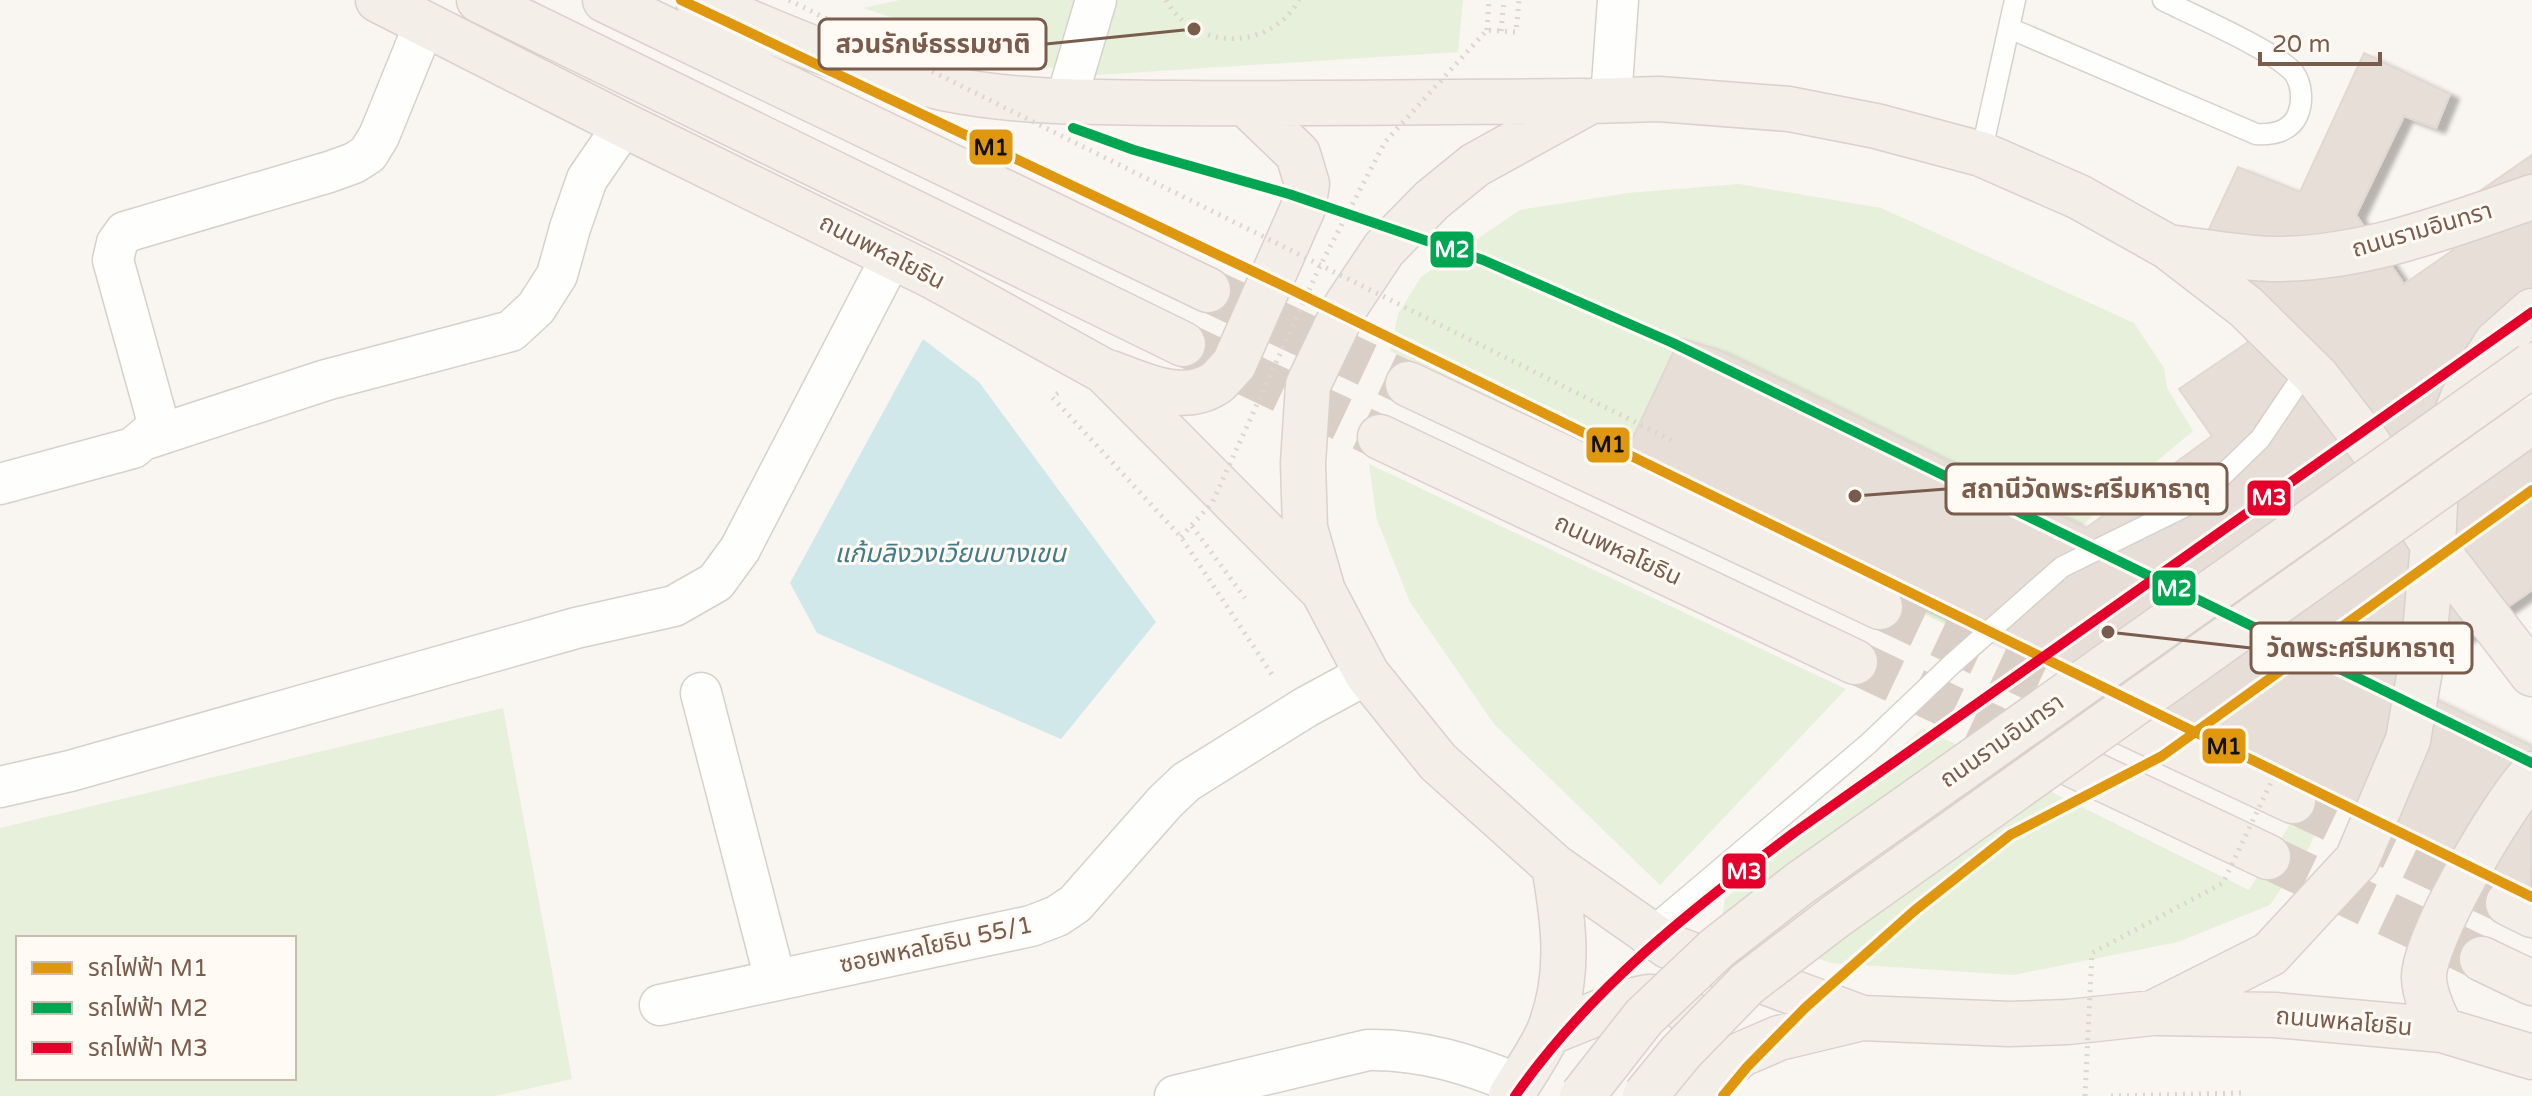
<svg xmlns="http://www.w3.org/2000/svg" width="2532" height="1096" viewBox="0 0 2532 1096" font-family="'Varela Round','Noto Sans Thai',sans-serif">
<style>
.green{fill:#e7f0db;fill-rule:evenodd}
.water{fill:#d0e8ea}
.building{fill:#e6ded7;stroke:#e2d8d2;stroke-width:2;filter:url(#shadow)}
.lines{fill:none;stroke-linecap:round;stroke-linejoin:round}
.primary-tunnel{stroke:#d9cfc7;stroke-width:44;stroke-dasharray:44 22;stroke-linecap:butt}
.lane-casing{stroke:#d7d1cb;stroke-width:23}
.street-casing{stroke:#d7d1cb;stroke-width:43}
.primary-casing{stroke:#dad1cc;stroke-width:47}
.path{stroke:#dcd5d0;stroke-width:5;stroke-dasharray:2 6;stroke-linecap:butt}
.lane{stroke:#fefefd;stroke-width:20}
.street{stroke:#fefefd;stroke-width:40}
.primary{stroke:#f3eee8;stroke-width:44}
.primary-bridge-casing{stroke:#dad1cc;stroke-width:47;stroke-linecap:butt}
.path-bridge{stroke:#dcd5d0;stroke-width:5;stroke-dasharray:2 6;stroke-linecap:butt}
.primary-bridge{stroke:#f3eee8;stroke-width:44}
.metro-1-casing{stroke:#fffaf3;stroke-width:16}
.metro-2-casing{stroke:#fffaf3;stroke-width:16}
.metro-3-casing{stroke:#fffaf3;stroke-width:16}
.metro-1{stroke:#de970f;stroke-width:10}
.metro-2{stroke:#00a651;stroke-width:10}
.metro-3{stroke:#e4002b;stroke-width:10}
.labels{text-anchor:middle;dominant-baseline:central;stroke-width:6;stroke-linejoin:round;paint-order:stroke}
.street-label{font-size:24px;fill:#7a5c4d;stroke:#fffaf3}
.water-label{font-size:26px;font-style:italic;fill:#437c86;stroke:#fffaf3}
.leader{fill:none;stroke:#7a5c4d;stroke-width:3}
.callout-dot{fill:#7a5c4d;stroke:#fffaf3;stroke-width:3}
.callout{fill:#fffaf3;stroke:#7a5c4d;stroke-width:3}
.callout-label{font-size:26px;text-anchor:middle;font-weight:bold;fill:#7a5c4d}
.line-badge{stroke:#fffaf3;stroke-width:3}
.badge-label{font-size:22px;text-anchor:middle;font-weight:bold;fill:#fff}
.pale-badge-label{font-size:22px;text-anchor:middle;font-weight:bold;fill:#111}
</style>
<defs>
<filter id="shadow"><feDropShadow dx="9" dy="5" stdDeviation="2" flood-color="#0004"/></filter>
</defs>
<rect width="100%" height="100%" fill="#f9f5f0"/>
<!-- green -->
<path class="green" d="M900,0H1463L1458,52L1082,76L1026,61L863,8Z
M1739,184L1881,208L2134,323L2164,368L2167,388L2193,431L2102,507L1965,634L1616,467L1390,351L1398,314L1421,277L1520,210L1628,193Z
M1369,464L1846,689L1660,885L1494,724L1410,602L1377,520Z
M2365,702L2310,846L2270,905L2178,942L2013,975L1831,963L1721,925L1725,899L1923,728L2249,890L2305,800L2258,763Z
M503,708L572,1079L495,1096H0V828ZM18,938H294V1078H18Z"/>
<!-- water -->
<path class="water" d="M923,339L979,382L1156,622L1061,739L817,633L790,583Z"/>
<!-- building -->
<path class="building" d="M2364,53L2450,94L2436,128L2404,116L2356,215L2404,284L2453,250L2461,204L2532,155V337L2191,579L2284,624L2532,449V590L2400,682L2532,746L2530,895L2258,763L1620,465L1680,338L1719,350L2086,528L2212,436L2179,389L2248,342L2198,264L2202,244L2238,167L2300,192Z"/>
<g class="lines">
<!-- primary-tunnel -->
<path class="primary-tunnel" d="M1208,290L1408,384
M1183,344L1380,437
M1880,607L2099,710
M1855,662L2069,763
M2293,801L2508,903
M2268,857L2482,959"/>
<defs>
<path id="lane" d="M2009,28L2256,134C2272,135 2291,132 2298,114C2303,102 2302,84 2294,73C2276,51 2192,15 2163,0
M1981,154L2015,0
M1647,931L1868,744L1952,664L2062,567L2196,501L2260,439L2308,368"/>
<path id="street" d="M1611,99L1618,0
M1066,101L1096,0
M146,439L326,380L511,331L536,308L557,275L570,228L587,179L624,125
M0,484L133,448L154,430L157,421L154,408L113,260L117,243L125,232L329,172L354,163L368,154L379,136L425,23
M701,693L775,979
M0,787L70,771L576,628L674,606L716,582L740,549L892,256
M660,1005L1031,926L1057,916L1075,904L1165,802L1186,782L1306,707L1367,674
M1175,1096L1368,1050C1422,1049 1468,1064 1518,1084"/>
<path id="primary" d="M378,0L624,125L934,277L1104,371L1319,587
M479,0L1183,344
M605,0L1208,290
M698,0C778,35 856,69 943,88C1019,104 1100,102 1178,103C1314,104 1449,102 1584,101
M2168,247C2202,251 2237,258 2271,259C2362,260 2448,226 2532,197
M2532,311L2496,343L2463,397L2437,464L2433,545L2423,653L2408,740L2357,860L2270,954L2153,1013L2068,1022L2009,1024L1862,1018L1668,946L1554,866L1438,762L1367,674L1323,591L1305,528L1303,463L1308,385L1346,306L1384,249L1432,200L1475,165L1591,101L1659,99L1789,109L1876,126L1981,154L2079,197L2168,247L2246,307L2317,377L2370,446L2433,545L2532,674
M1111,373C1143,385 1183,405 1216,383C1222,378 1228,370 1234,364L1303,208L1307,184L1298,154L1246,104
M1408,384L1880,607
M1380,437L1855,662
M2101,711L2293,801
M2069,763L2268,857
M2508,903L2532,915
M2482,959L2532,983
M2159,1013L2275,1015L2442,1030L2532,1057
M2442,1030C2434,1015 2425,997 2424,978C2423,940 2503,803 2532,774
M1548,1033L1625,1002L1648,997L1671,998L1695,1018L1701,1047L1684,1096
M1511,1096C1523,1075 1539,1054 1549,1031C1571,976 1564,923 1554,866
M1688,1096L1742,1054L1779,1038L1862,1018"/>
</defs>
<!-- lane casing -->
<use href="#lane" class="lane-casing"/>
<!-- street casing -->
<use href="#street" class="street-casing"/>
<!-- primary casing -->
<use href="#primary" class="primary-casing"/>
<!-- path -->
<path class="path" d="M1166,0C1195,52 1270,51 1299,0
M1487,30L1489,0
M1501,31L1504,0
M1058,393L1052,397L1181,537L1273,676
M1192,526L1245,598
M2111,1096L2243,1093"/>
<!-- lane -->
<use href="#lane" class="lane"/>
<!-- street -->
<use href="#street" class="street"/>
<!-- primary -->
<use href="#primary" class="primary"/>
<defs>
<path id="primary-bridge" d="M1582,1096L1644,1017L1717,948L1799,884L2532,365
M1645,1096L1681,1052L1747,984L1836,916L2532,421"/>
</defs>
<!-- primary-bridge casing -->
<use href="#primary-bridge" class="primary-bridge-casing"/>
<!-- path-bridge -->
<path class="path-bridge" d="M789,0L1675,442
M1181,537L1212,503L1321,264L1385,142L1487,30L1516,32L1519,0
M2085,1096L2092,953L2223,883L2276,772L2532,896"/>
<!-- primary-bridge -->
<use href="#primary-bridge" class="primary-bridge"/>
<defs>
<path id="metro-1" d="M681,0L1288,288L2532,897
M1723,1096L1747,1067L1806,1007L1914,911L2010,835L2162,756L2532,490"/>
<path id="metro-2" d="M1073,128L1134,150L1289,194L1483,260L1673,343L2532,763"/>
<path id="metro-3" d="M1515,1096C1590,989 1691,909 1795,832L2532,312"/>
</defs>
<!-- metro-1 casing -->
<use href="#metro-1" class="metro-1-casing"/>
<!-- metro-2 casing -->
<use href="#metro-2" class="metro-2-casing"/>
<!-- metro-3 casing -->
<use href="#metro-3" class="metro-3-casing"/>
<!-- metro-1 -->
<use href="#metro-1" class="metro-1"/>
<!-- metro-2 -->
<use href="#metro-2" class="metro-2"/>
<!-- metro-3 -->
<use href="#metro-3" class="metro-3"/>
</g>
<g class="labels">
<!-- street labels -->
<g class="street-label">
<text transform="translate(2422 230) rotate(-16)">ถนนรามอินทรา</text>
<text transform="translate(882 252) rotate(27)">ถนนพหลโยธิน</text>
<text transform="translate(1618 550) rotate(25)">ถนนพหลโยธิน</text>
<text transform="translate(2002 741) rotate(-35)">ถนนรามอินทรา</text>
<text transform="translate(936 945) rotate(-12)">ซอยพหลโยธิน 55/1</text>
<text transform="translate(2344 1022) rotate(5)">ถนนพหลโยธิน</text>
</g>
<!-- water labels -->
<g class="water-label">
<text x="950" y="553">แก้มลิงวงเวียนบางเขน</text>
</g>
</g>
<!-- callouts -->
<path class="leader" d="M1194 29L1046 44M1855 496L1946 489M2108 632L2251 648"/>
<g class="callout-dot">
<circle cx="1194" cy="29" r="8"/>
<circle cx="1855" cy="496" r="8"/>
<circle cx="2108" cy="632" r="8"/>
</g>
<g class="callout">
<rect x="819" y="19" width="227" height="50" rx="8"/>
<rect x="1946" y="464" width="281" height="50" rx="8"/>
<rect x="2251" y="623" width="221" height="50" rx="8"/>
</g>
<g class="callout-label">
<text x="933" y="53">สวนรักษ์ธรรมชาติ</text>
<text x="2086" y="498">สถานีวัดพระศรีมหาธาตุ</text>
<text x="2361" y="657">วัดพระศรีมหาธาตุ</text>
</g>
<g class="line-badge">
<rect x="968" y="128" width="46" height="38" rx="8" fill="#de970f"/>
<rect x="1429" y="230" width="46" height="39" rx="8" fill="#00a651"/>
<rect x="1585" y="426" width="46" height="38" rx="8" fill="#de970f"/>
<rect x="2246" y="479" width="46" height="38" rx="8" fill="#e4002b"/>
<rect x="2151" y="569" width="46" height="38" rx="8" fill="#00a651"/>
<rect x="2201" y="727" width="46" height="38" rx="8" fill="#de970f"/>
<rect x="1721" y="852" width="46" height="38" rx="8" fill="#e4002b"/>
</g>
<g class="badge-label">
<text x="1452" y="257">M2</text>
<text x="2269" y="505">M3</text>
<text x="2174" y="596">M2</text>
<text x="1744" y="879">M3</text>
</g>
<g class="pale-badge-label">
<text x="991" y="155">M1</text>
<text x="1608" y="452">M1</text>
<text x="2224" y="754">M1</text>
</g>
<!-- legend -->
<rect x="16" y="936" width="280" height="144" fill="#fffaf3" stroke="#cabbb1" stroke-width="2"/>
<rect x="32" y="962" width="40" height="12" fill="#de970f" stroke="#cabbb1" stroke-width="2"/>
<text x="88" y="976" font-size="24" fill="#7a5c4d">รถไฟฟ้า M1</text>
<rect x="32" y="1002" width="40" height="12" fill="#00a651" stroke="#cabbb1" stroke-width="2"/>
<text x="88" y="1016" font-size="24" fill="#7a5c4d">รถไฟฟ้า M2</text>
<rect x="32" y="1042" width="40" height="12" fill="#e4002b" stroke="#cabbb1" stroke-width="2"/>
<text x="88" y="1056" font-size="24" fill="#7a5c4d">รถไฟฟ้า M3</text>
<!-- scale -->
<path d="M2260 52v12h120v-12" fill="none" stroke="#7a5c4d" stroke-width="4"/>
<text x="2272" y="52" font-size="24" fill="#7a5c4d" stroke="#fffaf3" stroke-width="6" paint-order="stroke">20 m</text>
</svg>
